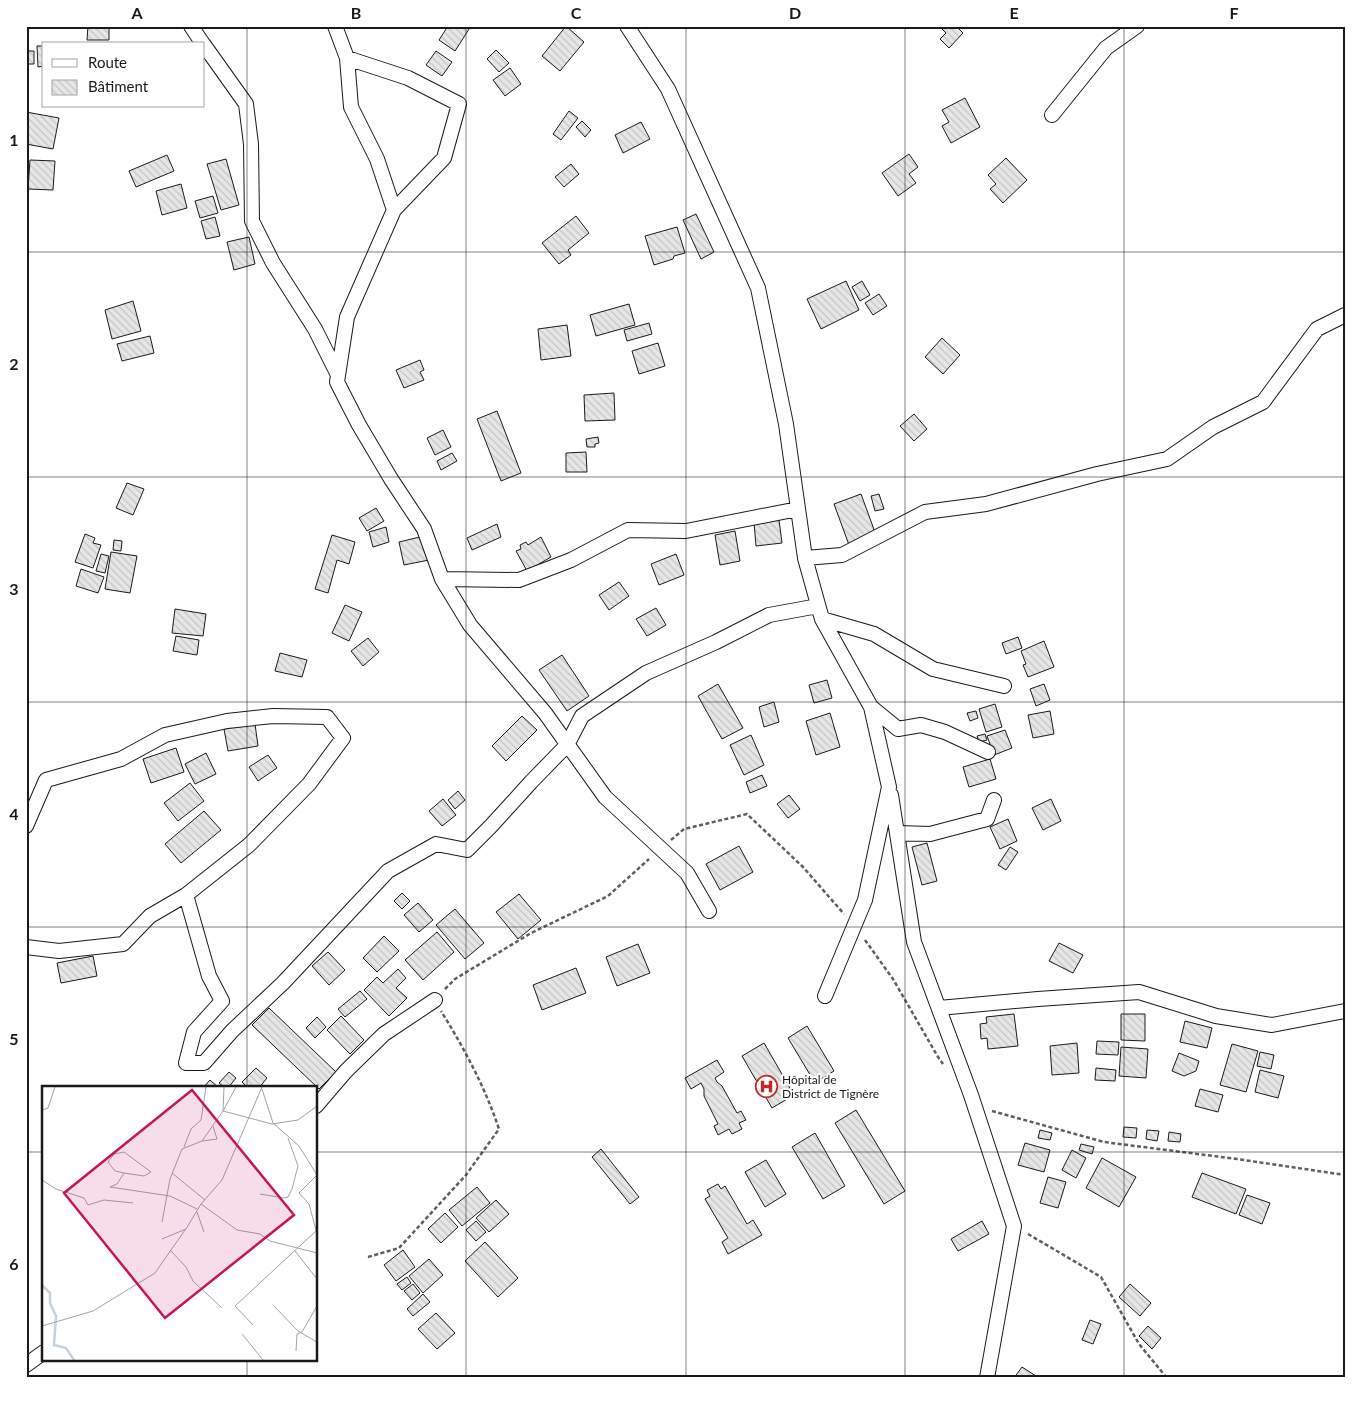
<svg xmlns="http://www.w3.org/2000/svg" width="1371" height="1404" viewBox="0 0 1371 1404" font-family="Lato,sans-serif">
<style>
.building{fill:url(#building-back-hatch);stroke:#1a1a1a}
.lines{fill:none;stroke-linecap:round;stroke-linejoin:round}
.minor-casing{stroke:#1a1a1a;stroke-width:16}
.path{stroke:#5f5f5f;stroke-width:2.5;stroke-dasharray:4 2.5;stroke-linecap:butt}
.minor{stroke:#fff;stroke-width:14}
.grid{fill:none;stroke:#1a1a1a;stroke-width:1;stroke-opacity:0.55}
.labels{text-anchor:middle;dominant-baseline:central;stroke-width:4;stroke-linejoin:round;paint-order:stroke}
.poi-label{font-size:12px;fill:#1a1a1a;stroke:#fff;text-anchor:start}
.inset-river{fill:none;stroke:#c6d2dc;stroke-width:2.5}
.inset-road{fill:none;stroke:#a3a3a3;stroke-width:1}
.view{fill:#c2185b;fill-opacity:0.15;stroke:#c2185b;stroke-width:2.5}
.inset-edge{fill:none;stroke:#1a1a1a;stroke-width:2.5}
.neatline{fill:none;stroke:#1a1a1a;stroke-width:2}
.grid-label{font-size:16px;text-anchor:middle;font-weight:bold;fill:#1a1a1a}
</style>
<defs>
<pattern id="building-back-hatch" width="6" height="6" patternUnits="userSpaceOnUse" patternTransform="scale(1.25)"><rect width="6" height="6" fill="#e6e6e6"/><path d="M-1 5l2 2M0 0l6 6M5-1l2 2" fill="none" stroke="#c5c5c5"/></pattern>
</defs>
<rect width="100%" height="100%" fill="#fff"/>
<!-- building -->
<path class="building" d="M88,26H109V40H87Z
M448,26H471L455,51L439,40Z
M566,26L584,42L560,71L542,56Z
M944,26H956L963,33L949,48L940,39L946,33L942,29Z
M37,46H44V66L38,67Z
M496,50L509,63L499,72L487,59Z
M26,51H34V64H26Z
M436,51L452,62L442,76L426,65Z
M510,68L521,84L505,96L493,80Z
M965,98L980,127L951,143L942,126L949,122L942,110Z
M569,111L578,118L561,140L553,134Z
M26,112L59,118L53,149L26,144Z
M582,121L591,130L585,137L576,127Z
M641,122L650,139L623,153L615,135Z
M909,154L918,167L909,174L916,183L898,196L882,173Z
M167,155L174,171L136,187L129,171Z
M1006,158L1027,180L1003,203L990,189L996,184L988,175Z
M226,159L239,205L221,210L207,164Z
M30,160L55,161L53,190L28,189Z
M571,164L579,174L564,187L555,177Z
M181,184L187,208L162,215L156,191Z
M213,196L218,213L200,218L195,201Z
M696,214L714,252L701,259L683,220Z
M576,216L589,233L568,250L571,255L559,264L542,243Z
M215,217L220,236L206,239L201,221Z
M677,227L685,253L674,256L673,259L654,265L645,236Z
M249,237L255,264L234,270L227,242Z
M846,281L859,310L821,329L807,299Z
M862,281L870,295L860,301L852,287Z
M879,294L887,306L873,315L865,303Z
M133,301L141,331L112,339L105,310Z
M629,304L635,325L596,336L590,315Z
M649,323L652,334L627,341L624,330Z
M567,325L571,356L541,360L538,329Z
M150,336L154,353L122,361L117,344Z
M942,338L960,355L943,374L925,357Z
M658,343L665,366L639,374L632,351Z
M420,360L424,370L420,372L424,380L404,388L396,370Z
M614,393L615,420L585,421L584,395Z
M497,411L521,473L501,481L477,419Z
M914,414L927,429L914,441L900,426Z
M443,430L451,447L435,455L427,438Z
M598,437L599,443L595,444V447H587L586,439Z
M586,452L587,472H566V453Z
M452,453L457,461L441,470L437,461Z
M127,483L144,489L133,515L116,508Z
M861,494L876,535L849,545L834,504Z
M879,494L884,509L875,511L871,496Z
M376,508L384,521L367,531L359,518Z
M779,520L782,543L756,546L754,522Z
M497,524L501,537L472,550L467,538Z
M386,527L389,542L373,547L369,532Z
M735,531L740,561L720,565L715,535Z
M85,534L95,538L93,543L101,545L93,568L75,562Z
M332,535L355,542L349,564L337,560L328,593L315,589Z
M424,536L429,560L404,565L399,542Z
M541,537L551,557L527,571L516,551L521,549L520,545L526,542L528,545Z
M114,540L122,541L121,551L113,550Z
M111,552L137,556L130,593L105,589Z
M101,554L109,556L105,573L96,571Z
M676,554L684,575L659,585L651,564Z
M81,569L104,577L98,593L76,586Z
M619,582L629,596L609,610L599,595Z
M345,605L362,612L349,641L332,633Z
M656,608L666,625L647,636L636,619Z
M175,609L206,614L203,636L172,633Z
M176,636L199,640L197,655L173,651Z
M1018,637L1022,648L1006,654L1002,643Z
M368,638L379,652L363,666L351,651Z
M1044,641L1054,667L1028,677L1023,665L1026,664L1021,651Z
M280,653L307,660L302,677L275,671Z
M562,655L589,696L567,711L539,670Z
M827,680L832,698L814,703L809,685Z
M718,684L743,728L722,739L698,696Z
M1044,684L1050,700L1036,706L1030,689Z
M774,702L779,722L764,727L759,707Z
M995,704L1002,727L986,732L979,709Z
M976,711L978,718L970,721L967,713Z
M1050,711L1054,734L1033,738L1028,715Z
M830,713L840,747L816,755L806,721Z
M522,716L537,730L506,761L492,746Z
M255,724L258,746L228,751L224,729Z
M1005,730L1012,748L994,755L987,736Z
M985,734L987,740L979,742L977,736Z
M751,735L764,765L744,775L730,745Z
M176,748L184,772L151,783L143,759Z
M206,753L216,774L195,784L185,764Z
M268,755L277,768L258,781L249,767Z
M990,759L996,779L969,787L963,767Z
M762,775L767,786L750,793L746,782Z
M190,783L204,801L178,821L164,803Z
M458,791L465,800L455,809L448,800Z
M789,795L800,809L788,818L777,804Z
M443,799L456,815L442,826L429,811Z
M1051,799L1061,821L1043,830L1032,808Z
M204,811L221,830L181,863L165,844Z
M1008,819L1017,841L1000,849L990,827Z
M927,843L937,881L922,885L912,847Z
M739,846L753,872L720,890L706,864Z
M1010,847L1018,852L1006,870L998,865Z
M402,893L410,901L402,909L394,901Z
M519,894L541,920L518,939L496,912Z
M418,903L433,920L419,932L404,915Z
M455,909L484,943L465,959L436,925Z
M437,932L454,952L423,980L405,960Z
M384,936L399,951L377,972L363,958Z
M1059,943L1083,955L1073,973L1049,961Z
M638,944L650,973L617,986L606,957Z
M328,952L345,970L329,985L312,966Z
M93,956L97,976L61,983L57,963Z
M576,968L586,993L542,1010L533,985Z
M398,969L406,978L396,988L407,998L389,1016L364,990L377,977L383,983Z
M360,991L367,999L345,1017L338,1009Z
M269,1008L336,1072L319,1089L252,1025Z
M1014,1014L1018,1046L988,1049L987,1038L981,1039L980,1024L987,1023L986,1017Z
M1121,1014H1145V1041L1121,1040Z
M341,1016L364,1040L350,1054L327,1030Z
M317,1017L326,1027L315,1038L306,1028Z
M1185,1021L1212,1028L1207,1048L1180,1042Z
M807,1026L834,1071L815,1083L788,1038Z
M1097,1041L1119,1042L1118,1055L1096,1054Z
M764,1043L794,1095L772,1108L742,1056Z
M1077,1043L1079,1073L1052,1075L1050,1046Z
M1232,1044L1258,1051L1246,1092L1220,1085Z
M1121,1047L1148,1049L1146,1078L1119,1076Z
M1260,1052L1274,1055L1271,1069L1257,1066Z
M1179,1053L1199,1061L1196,1071L1184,1076L1172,1071Z
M717,1060L724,1072L715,1078L717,1082L722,1086L737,1113L741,1111L746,1120L739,1123L742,1129L732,1134L729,1129L718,1135L714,1126L718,1124L704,1096V1089L701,1083L691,1089L685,1078Z
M256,1068L267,1078L259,1088H248L242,1082Z
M1096,1068L1116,1070L1115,1081L1095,1080Z
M1260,1070L1284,1076L1278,1098L1255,1092Z
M229,1072L236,1078L228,1088H225L219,1083Z
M210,1080L219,1088H203Z
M1200,1089L1223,1095L1218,1112L1195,1106Z
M856,1110L905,1191L884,1204L835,1123Z
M1124,1127L1137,1128L1136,1138L1123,1137Z
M1040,1130L1052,1133L1050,1140L1038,1138Z
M1147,1130L1159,1131L1157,1141L1146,1139Z
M1169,1132L1181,1134L1180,1142L1168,1141Z
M815,1133L845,1186L823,1199L792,1147Z
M1025,1143L1050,1150L1044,1172L1018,1165Z
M1081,1144L1094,1147L1092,1154L1079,1150Z
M601,1149L639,1197L630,1204L592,1157Z
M1072,1150L1086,1158L1076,1178L1062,1170Z
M1102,1158L1136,1177L1119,1207L1086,1188Z
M766,1160L786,1194L765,1207L745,1172Z
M1202,1173L1246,1189L1236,1214L1192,1197Z
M1048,1177L1066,1182L1058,1208L1040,1203Z
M718,1184L721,1189L725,1186L747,1224L753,1220L762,1235L728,1254L722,1242L728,1238L705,1199L710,1196L707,1190Z
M477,1187L490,1203L462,1226L449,1210Z
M1247,1195L1270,1203L1262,1224L1239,1215Z
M496,1200L509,1214L489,1232L476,1218Z
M445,1213L458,1227L441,1243L428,1229Z
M476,1221L486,1232L476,1241L466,1230Z
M982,1221L989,1234L958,1251L951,1239Z
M485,1242L518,1278L498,1297L465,1261Z
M403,1250L415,1267L396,1281L384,1265Z
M429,1259L443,1275L423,1293L409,1276Z
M407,1277L411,1283L402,1290L397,1284Z
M413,1284L420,1293L412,1300L404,1291Z
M1130,1284L1151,1303L1140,1316L1119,1297Z
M423,1294L430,1302L413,1316L407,1309Z
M436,1313L455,1333L437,1349L418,1329Z
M1090,1320L1101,1324L1093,1344L1082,1340Z
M1148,1326L1161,1338L1152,1349L1139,1336Z
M1022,1367L1039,1378H1014Z"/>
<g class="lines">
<defs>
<path id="minor" d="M191,26L203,44
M335,26L347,58L351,107L377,159L394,210L347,317L337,382L359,425L391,479L424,529L442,579L470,625L545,713L605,797L687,873L709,911
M627,26L668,89L758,288L786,424L805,558L822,619L871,707L889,787L865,900L825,996
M204,45L246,104L251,144L252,221L273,263L315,329L338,375
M347,58L408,78L459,104L444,158L394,210
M1052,115L1106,48L1137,26
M805,558L842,555L925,512L986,504L1097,474L1167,459L1213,427L1263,402L1317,329L1345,315
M442,579L519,580L571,560L628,530L686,531L798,509
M822,619L874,634L933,669L1004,686
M871,707L898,729L921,725L945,732L988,752
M891,795L914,942L971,1095L1014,1226L987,1378
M26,826L46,780L121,759L165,735L227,721L273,716L327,717L343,738L309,784L249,845L186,895L150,916L123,944L59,951L26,947
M897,833L930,834L987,819L994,800
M186,895L209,976L222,1001L194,1032L186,1063H204L232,1031L283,983L388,871L436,844L467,850L491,826L531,782L567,745L582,716L646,673L716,642L769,615L818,606
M939,1008L1038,999L1139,992L1216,1016L1272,1025L1345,1011
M316,1106L346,1071L384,1034L435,1000
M26,1365L44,1352"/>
</defs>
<!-- minor casing -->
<use href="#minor" class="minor-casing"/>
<!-- path -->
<path class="path" d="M671,840L684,829L747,814L803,867L844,914
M865,940L893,979L938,1057L943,1064
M445,989L455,979L531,933L608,896L649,859
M992,1111L1104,1142L1237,1159L1345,1175
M1028,1234L1101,1277L1139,1344L1167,1378
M368,1257L399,1248L466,1175L499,1129C485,1087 464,1048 441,1011"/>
<!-- minor -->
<use href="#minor" class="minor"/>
</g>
<!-- grid -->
<path class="grid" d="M247,26V1088M466,26V1378M686,26V1378M905,26V1378M1124,26V1378M26,252H1345M26,477H1345M26,702H1345M26,927H1345M26,1152H44M316,1152H1345M247,1360V1378"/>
<!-- icons -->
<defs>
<symbol id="hospital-ring" viewBox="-11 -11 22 22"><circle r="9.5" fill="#fff" stroke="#c62828" stroke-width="1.5"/><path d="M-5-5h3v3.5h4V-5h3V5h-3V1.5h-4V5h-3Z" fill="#c62828"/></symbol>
</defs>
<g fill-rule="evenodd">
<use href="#hospital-ring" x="754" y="1074" width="25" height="25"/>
</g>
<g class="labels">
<!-- poi labels -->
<g class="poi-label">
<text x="782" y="1079">Hôpital de<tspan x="782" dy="14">District de Tignère</tspan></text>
</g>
</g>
<!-- overview -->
<g transform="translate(42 1086)">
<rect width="275" height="275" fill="#fff"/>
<path class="inset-river" d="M0,199L8,207V217L14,230L12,259L24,262L32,274"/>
<path class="inset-road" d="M194,1L181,25L230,38L256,34L275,20M220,3L231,37L257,60L275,89L257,107L267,118L275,148M0,24L6,22L13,1M160,55L175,53L171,40M142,61L149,43L159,34L164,1M82,87L102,90L109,86L82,66L72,68L66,76L73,85L82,87L75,98L68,101L128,110L155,123M130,87L163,114M0,94L14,103L42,112L46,119L62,114L91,117M218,108L242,112L246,111L250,103L256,80L246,52M159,118L195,144L218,148L228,155L275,167M155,126L162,146M120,136L128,93L140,63L160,55L181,25L182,1M120,153L144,143L159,118L180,94L220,1M128,164L144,181L151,195L180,222M253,165L275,193M232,220L256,245L275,256M211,239L193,220L274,145M0,240L51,225L113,187L143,144M200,248L221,274M254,265L255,248L260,246L275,220"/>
<path class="view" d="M150,4L252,129L123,232L22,107Z"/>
<rect width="275" height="275" class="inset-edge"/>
</g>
<!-- border -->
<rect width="1371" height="1404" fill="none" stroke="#ffffff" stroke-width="55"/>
<!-- legend -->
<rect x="42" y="42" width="162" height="65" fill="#ffffff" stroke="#a3a3a3"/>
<rect x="52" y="59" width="25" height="8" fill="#ffffff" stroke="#a3a3a3"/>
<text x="88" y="68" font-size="15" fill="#1a1a1a">Route</text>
<rect x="52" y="80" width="25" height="15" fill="url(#building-back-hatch)" stroke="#a3a3a3"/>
<text x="88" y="92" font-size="15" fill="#1a1a1a">Bâtiment</text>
<rect x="28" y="28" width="1316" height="1348" class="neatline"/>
<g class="grid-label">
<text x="137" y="19">A</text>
<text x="356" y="19">B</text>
<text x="576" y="19">C</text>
<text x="795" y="19">D</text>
<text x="1014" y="19">E</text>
<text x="1234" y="19">F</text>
<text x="14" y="146">1</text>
<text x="14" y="370">2</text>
<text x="14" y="595">3</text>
<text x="14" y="820">4</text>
<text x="14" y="1045">5</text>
<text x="14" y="1270">6</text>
</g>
</svg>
